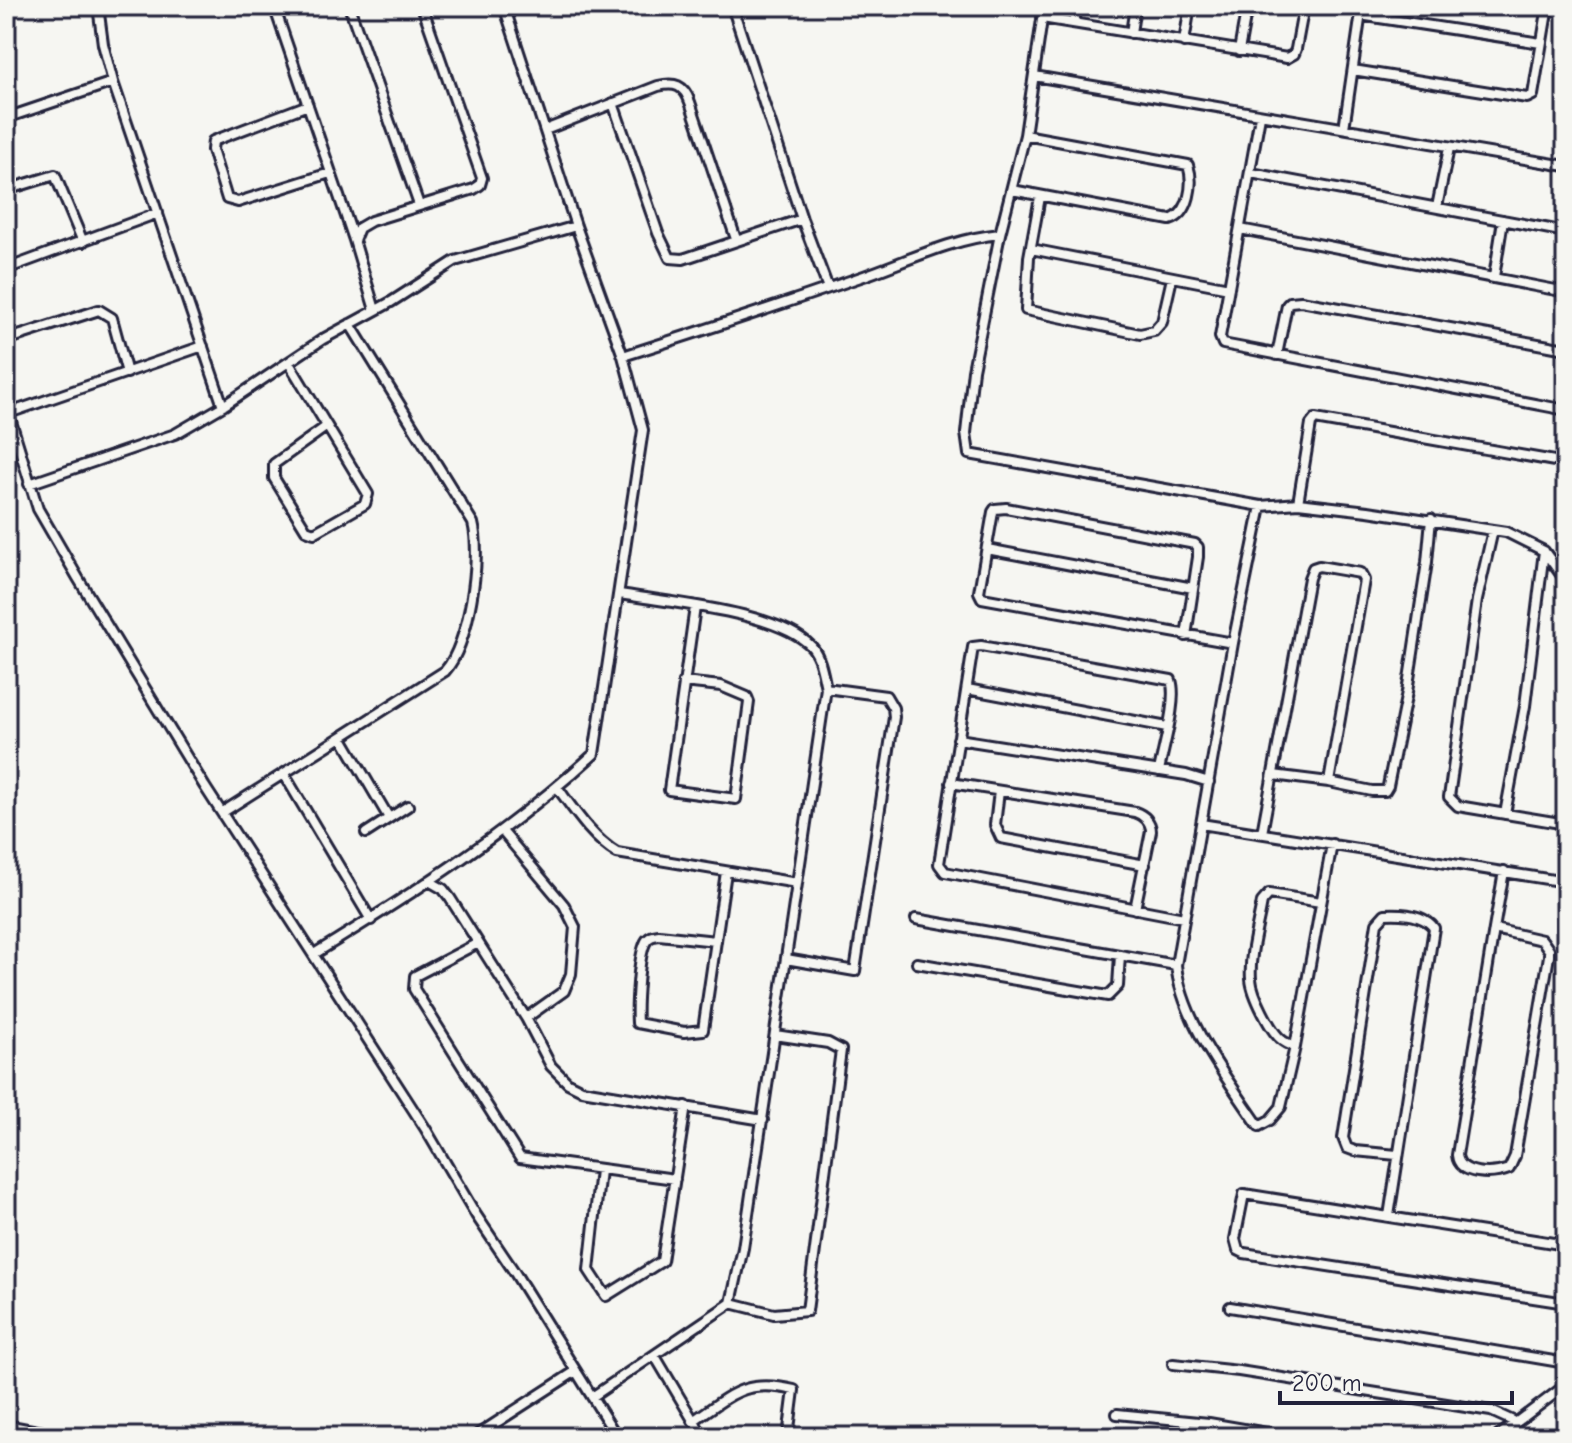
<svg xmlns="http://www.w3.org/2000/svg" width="1572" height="1443" viewBox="0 0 1572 1443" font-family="'Comic Neue',sans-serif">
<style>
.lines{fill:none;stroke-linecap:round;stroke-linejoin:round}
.minor-casing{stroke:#22223b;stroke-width:14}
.minor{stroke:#f6f6f2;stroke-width:8}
</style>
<rect width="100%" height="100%" fill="#f6f6f2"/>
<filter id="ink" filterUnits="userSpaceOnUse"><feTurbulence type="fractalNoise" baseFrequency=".0125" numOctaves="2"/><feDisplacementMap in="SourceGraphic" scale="16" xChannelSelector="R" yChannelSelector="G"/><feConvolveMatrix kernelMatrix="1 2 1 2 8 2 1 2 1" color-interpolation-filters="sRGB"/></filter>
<g filter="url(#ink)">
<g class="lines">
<defs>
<path id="minor" d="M98,6L103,44L113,82L223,406
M274,6L354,240L375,310
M349,6L419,205
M732,6L802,219L828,288
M1044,6L1025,135L1000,234L973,370L966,433L969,454L1261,506L1298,503L1368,511L1506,532L1544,551L1566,581
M1360,15L1541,43
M1042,18L1287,58L1294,54L1296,49L1304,6
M1074,23L1077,6
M1131,33L1135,6
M1184,42L1190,6
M1239,51L1247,6
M1353,70L1527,98L1533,95L1548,6
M1034,76L1566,166
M613,103L658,233L670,258L683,259L802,219
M308,105L213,141L212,150L227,199L238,202L330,173
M1260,116L1220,337L1223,344L1566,410
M6,118L113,82
M1344,128L1362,6
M545,130L658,86C675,82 684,85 690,102L736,239
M1251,173L1566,232
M6,190L55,175L83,242
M1012,190L1170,220C1190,214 1194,183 1188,165L1025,135
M1040,197L1029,257L1026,310L1140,334L1154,331L1162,322L1172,278
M1437,207L1449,148
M1240,229L1566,292
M354,240L359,228L371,221L474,189L480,185L482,178L422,6
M1031,249L1229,288
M6,269L158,213
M1494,277L1503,220
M6,340L99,310L112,318L127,373
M1277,355L1287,305L1290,302L1301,301L1566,349
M623,356C702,331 780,305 858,278C905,262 950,239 1000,234
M289,363L368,494L365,504L314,533L306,530L274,478V464L327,426
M6,405L38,509L78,578L205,787L425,1128L476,1215L515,1273L617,1437
M9,413L203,346
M1564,462L1566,484
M29,484L175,434L223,406L323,339L391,302L455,261L576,226
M1298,503L1311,424L1315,419L1566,463
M1261,506L1233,643L1176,965C1182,1021 1228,1080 1259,1126L1270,1120L1281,1107L1295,1047L1332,844
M1493,530L1477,600L1449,797L1458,806L1566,824
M987,549L1193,588
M1186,636L1198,557V547L1195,544L1006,508L995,509L993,512L979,592L982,598L1233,643
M683,682L721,686L747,697L749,702L736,799L669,790L695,607
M967,689L1167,727
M342,738L389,818
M958,739L1186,775L1209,782
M1159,771C1163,748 1178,700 1171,680L981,646L973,647L939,864L945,872L1184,918
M284,774L371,920
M1273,775L1329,782L1372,791H1385L1388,786L1407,692L1427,562L1431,519
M951,783L1135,812C1144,815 1151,822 1151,831L1135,909
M557,787C574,810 592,838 617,853L797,883
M999,791L995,825L1001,838L1145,865
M223,812L445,671C469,644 482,558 473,523L350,324
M1505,814L1525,706L1544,551
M1201,824L1566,882
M1564,824L1566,812
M502,831L564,905L575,927L571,974L564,991L526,1018
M366,833L408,806
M1262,833L1309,578L1313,568L1319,566L1360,573L1364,580L1329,782
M429,881L443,889L450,898L526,1018L551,1066L568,1083L582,1090L763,1120
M916,919L1176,965
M1494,929L1457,1155C1459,1176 1493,1175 1509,1169L1515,1156L1549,956V950L1542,940L1494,929L1504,871
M716,941L659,935C653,936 651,936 647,940C638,952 636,1007 637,1023L684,1032L703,1030L726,872
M478,943L415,976L414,989L520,1158L675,1179
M314,954C412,894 509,832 594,754L643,430L623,356L576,226L504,6
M786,959L855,971L894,717L893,708L886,696L826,688
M917,963L1108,996L1118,986L1120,955
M1295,1047C1291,1045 1287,1044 1283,1041C1271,1033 1252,994 1251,979C1249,954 1258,926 1262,902L1269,894L1321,902
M600,1170L589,1270L606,1296L662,1261L686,1106
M1389,1216L1434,928C1424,914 1402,913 1385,914L1377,923L1343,1138L1347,1148L1355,1151L1397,1155
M1562,1244L1566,1218
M1566,1245L1244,1194L1235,1239L1238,1250L1244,1253L1566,1303
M731,1303L774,1314L807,1311L841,1050L828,1043L775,1035
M1230,1307L1566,1363
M655,1356L703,1437
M1173,1364L1239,1371L1491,1411L1513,1421L1514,1437
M592,1397L731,1303L743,1248L826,688C823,675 821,658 812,647C778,611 669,603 620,594
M1117,1414L1209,1423L1291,1437
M693,1421C731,1395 745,1378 794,1390L788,1437
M6,1425L69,1437
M474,1437L576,1371
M1497,1437L1566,1385"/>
</defs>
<!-- minor casing -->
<use href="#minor" class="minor-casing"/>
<!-- minor -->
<use href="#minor" class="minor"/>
</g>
</g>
<!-- margin -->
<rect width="1572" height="1443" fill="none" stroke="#f6f6f2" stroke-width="32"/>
<rect x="16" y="16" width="1540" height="1411" fill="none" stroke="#22223b" stroke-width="3" filter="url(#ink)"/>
<!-- scale -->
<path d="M1280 1391v12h232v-12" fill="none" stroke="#22223b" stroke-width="4"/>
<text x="1292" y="1391" font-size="24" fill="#22223b" stroke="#f6f6f2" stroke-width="6" paint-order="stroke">200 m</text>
</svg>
